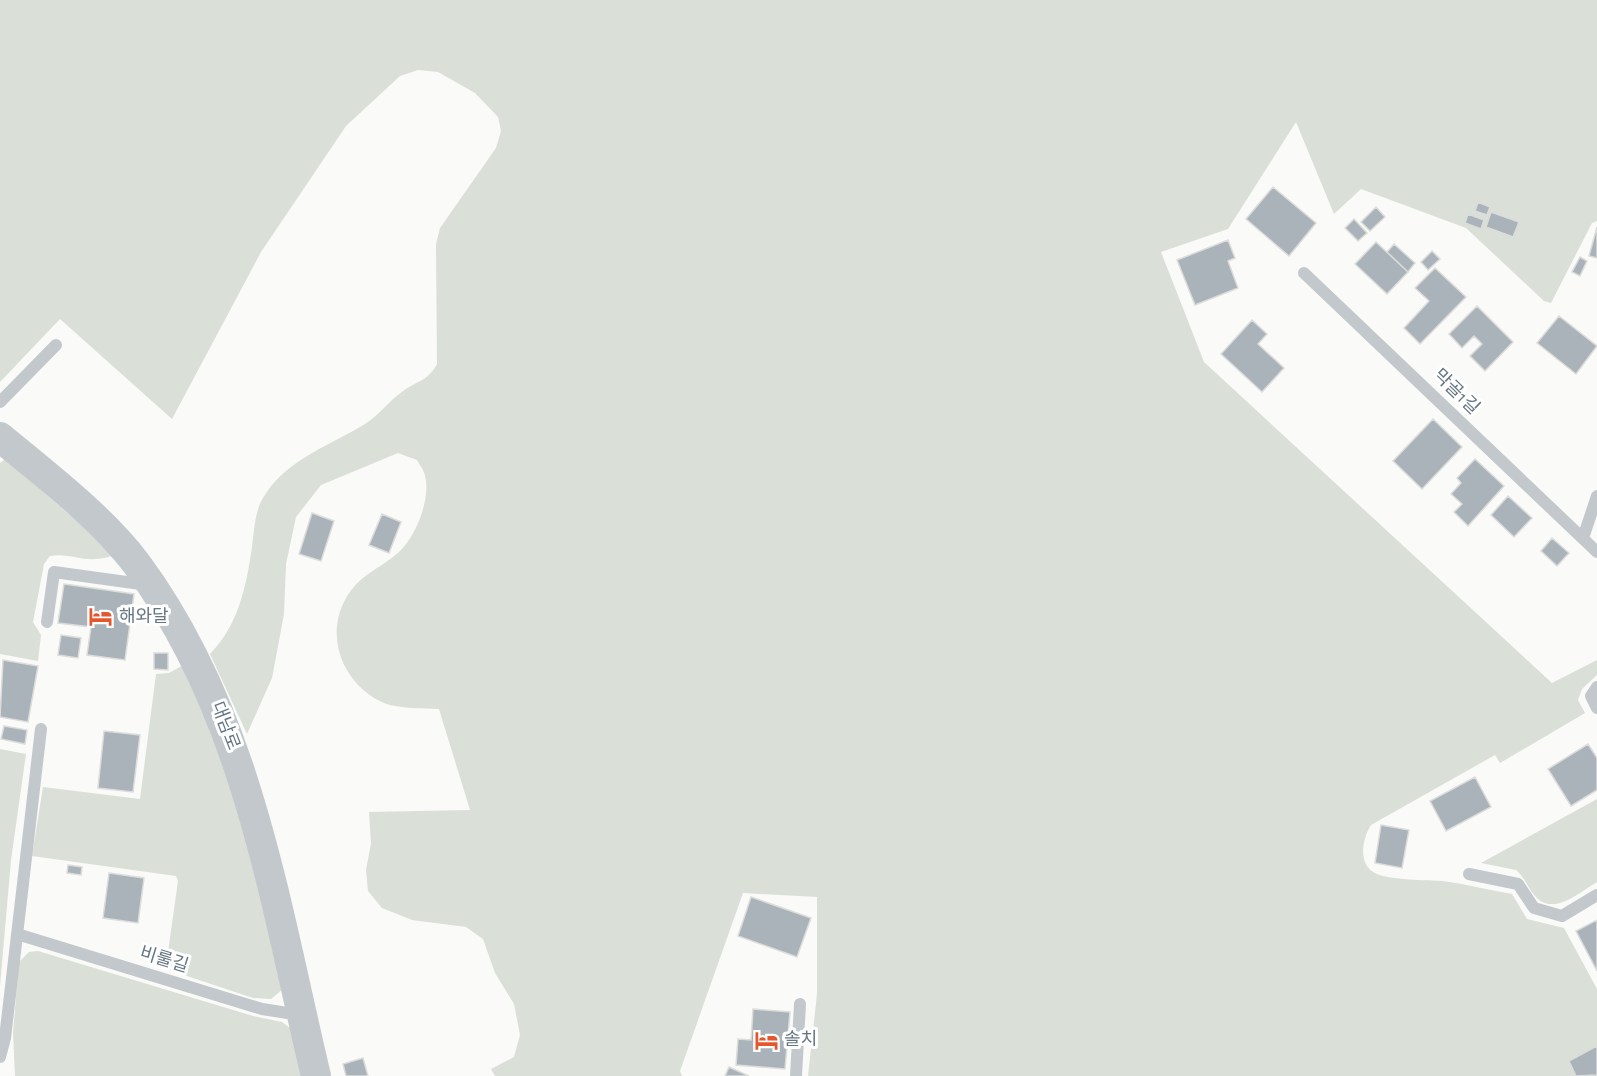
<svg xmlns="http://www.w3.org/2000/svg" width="1597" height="1076" viewBox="0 0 1597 1076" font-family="'Alegreya Sans','Noto Sans KR',sans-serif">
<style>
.green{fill:#dadfd7}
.building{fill:#aab3b9;stroke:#dcdcda;stroke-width:1.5}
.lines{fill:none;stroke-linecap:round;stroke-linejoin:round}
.service{stroke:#c3c8cc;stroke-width:12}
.tertiary{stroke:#c3c8cc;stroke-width:30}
.labels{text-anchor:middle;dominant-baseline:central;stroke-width:6;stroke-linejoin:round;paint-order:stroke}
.street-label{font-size:18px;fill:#657683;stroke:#fff}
.poi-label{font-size:18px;fill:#657683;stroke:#fff;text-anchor:start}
</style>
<rect width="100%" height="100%" fill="#fafaf8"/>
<!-- green -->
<path class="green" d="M0,0H1597V221L1592,223L1551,303L1544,301L1466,228L1361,189L1334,214L1296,122L1228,229L1161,252L1204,362L1552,683L1597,660V675L1582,689L1578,700L1585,713L1500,763L1495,755L1371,825C1362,839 1357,866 1377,874C1390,880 1427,880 1443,881C1466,884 1489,890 1512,894L1527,919L1564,928L1597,989V1076H808L817,994V897L743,893L680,1071L682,1076H495L491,1069L514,1057L520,1035L514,1004L495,973L483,939L466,927L412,920L382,908L368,891L366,870L371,843L369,812L470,810L439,709C422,708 399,709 384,703C345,686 324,639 345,600C358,575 380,569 399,552C416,536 431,499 425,476C424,470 419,464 417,460L398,453L321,485L296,517L286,564L284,614L272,678L247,734L210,654C239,624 246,587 252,547C254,532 255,510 263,498C285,460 329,446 365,424C379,415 389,401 403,391C418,380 427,382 437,364L436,244L440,228L496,148L501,131L498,117L475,93L438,72L418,70L400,76L346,126L261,252L172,419L60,319L0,382Z
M5,459L80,524L112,556C83,565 74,552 50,556L44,564L33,622L41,635L38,661L0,654V463Z
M185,664L235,791L284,988L271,999L253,998L157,966L163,965L167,959L178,881L176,876L32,856L43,787L140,799L156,674L169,673Z
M0,749L26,754L11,860L0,986Z
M1597,799V882C1580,892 1554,916 1536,897C1528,889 1525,877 1516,870L1481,863Z
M38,951L253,1016L282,1022L294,1031L304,1076H15L13,1033L19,962L29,952Z"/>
<!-- building -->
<path class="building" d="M1273,187L1316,223L1289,256L1246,219Z
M1478,202L1490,207L1487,215L1475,211Z
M1376,207L1385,217L1370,231L1361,222Z
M1491,212L1519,222L1513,237L1486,227Z
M1468,214L1484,220L1481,229L1465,223Z
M1354,219L1367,233L1358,241L1345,228Z
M1597,227V258L1589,256Z
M1228,240L1235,258L1228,261L1238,288L1195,305L1177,260Z
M1376,242L1408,272L1387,294L1355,264Z
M1394,244L1415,263L1408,272L1387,252Z
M1432,251L1440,259L1428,270L1421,262Z
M1580,257L1587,261L1580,276L1572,272Z
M1435,268L1466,297L1420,344L1404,328L1429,301L1415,288Z
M1477,306L1513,342L1485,371L1470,356L1482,344L1474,336L1462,348L1449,334Z
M1559,316L1597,346L1576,374L1537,343Z
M1252,320L1267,334L1258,344L1284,368L1262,392L1221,354Z
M1433,419L1462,447L1422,489L1393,461Z
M1475,459L1504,486L1468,526L1454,512L1462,504L1451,494L1461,483L1457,478Z
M1508,496L1532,518L1514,537L1491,515Z
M312,513L334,521L321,561L299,554Z
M382,514L401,522L389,553L369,545Z
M1552,538L1569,553L1557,566L1541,551Z
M64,584L134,594L125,660L87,655L91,627L58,623Z
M61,635L81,638L78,658L58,655Z
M154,653H168V670L154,669Z
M3,660L38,666L28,722L0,717Z
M4,726L27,730L25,744L1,739Z
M104,731L140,735L133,792L98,788Z
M1588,744L1597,758V790L1571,806L1548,769Z
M1475,777L1491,807L1446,831L1430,801Z
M1381,825L1409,830L1402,868L1375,863Z
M68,865L82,867L81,875L67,873Z
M109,873L144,878L138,923L103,918Z
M751,897L811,918L797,957L738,936Z
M1597,920V971L1576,931Z
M753,1009L790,1012L785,1069L736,1065L738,1039L751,1040Z
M1597,1046V1075L1576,1076L1569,1061Z
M363,1058L368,1076H346L343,1064Z
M729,1067L749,1076H725Z"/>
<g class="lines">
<!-- service -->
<path class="service" d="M1304,273L1597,552
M0,402L56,345
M1583,538L1597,496
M47,622L54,572L148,585
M1597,687L1591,696L1597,708
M1469,874L1518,884L1534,908L1562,916L1597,895
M17,934L262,1009L300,1015
M0,1057L5,1038L41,729
M796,1076L800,1004"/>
<!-- tertiary -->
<path class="tertiary" d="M0,437C45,474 101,517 136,563C247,712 274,900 316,1076"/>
</g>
<!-- icons -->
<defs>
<symbol id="hotel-bare" viewBox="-9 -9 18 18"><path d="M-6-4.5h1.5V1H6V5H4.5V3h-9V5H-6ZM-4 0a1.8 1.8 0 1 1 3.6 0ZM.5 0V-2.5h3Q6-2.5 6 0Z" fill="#e4572e" stroke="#fff" stroke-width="2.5" paint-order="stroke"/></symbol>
</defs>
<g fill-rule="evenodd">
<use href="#hotel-bare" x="84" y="600" width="33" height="33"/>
<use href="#hotel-bare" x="750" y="1024" width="33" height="33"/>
</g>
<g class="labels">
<!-- street labels -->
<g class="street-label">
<text transform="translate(1456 392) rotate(44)">막골1길</text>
<text transform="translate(225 726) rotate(69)">대남로</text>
<text transform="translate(164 960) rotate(17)">비룰길</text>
</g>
<!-- poi labels -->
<g class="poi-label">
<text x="119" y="617">해와달</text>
<text x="784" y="1040">솔치</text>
</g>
</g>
</svg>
